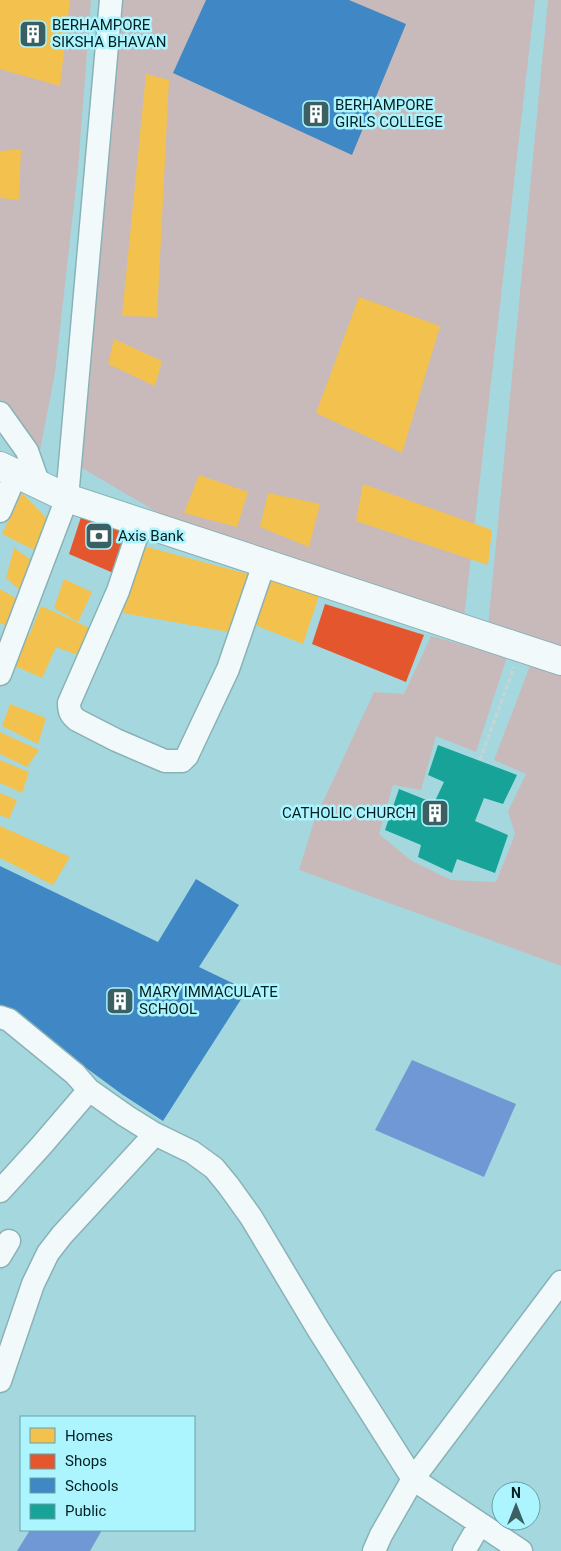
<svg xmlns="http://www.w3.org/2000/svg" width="561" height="1551" viewBox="0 0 561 1551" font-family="Roboto,sans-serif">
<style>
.green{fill:#c8baba}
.water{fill:#7098d4}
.homes{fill:#f2c14e}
.shops{fill:#e4572e}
.schools{fill:#3f88c5}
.public{fill:#17a398}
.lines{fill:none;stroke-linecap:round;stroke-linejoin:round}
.minor-casing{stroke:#89b2b7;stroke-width:25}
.tertiary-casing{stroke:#89b2b7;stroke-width:30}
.path{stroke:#c4d5d6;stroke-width:3;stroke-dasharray:5 2.5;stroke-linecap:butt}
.minor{stroke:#f2f9fa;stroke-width:22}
.tertiary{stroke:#f2f9fa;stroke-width:28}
.labels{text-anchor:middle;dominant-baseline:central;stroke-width:5;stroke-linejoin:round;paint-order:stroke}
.poi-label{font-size:15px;fill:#022023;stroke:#adf5fe;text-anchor:start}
</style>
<rect width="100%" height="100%" fill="#a5d8de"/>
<!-- green -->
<path class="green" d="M0,0H91L78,169L55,373L39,456L0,399Z
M112,0H535L464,618L172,521L65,458Z
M548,0H561V661L487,637Z
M431,636L507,657L476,752L436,736L421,790L393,785L379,834L412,861L451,880L496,882L515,834L508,811L526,774L494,760L531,663L561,673V966L299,870L314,821L374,692L404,694Z"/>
<!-- water -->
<path class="water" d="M412,1060L516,1104L484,1177L375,1130Z
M30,1530H102L90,1551H17Z"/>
<!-- homes -->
<path class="homes" d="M0,0H70L60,86L0,69Z
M146,74L169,80L157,317L122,316Z
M21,149L19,200L0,198V151Z
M359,297L440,326L402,453L316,413Z
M114,339L162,361L155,386L108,364Z
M199,475L248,492L237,527L184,513Z
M363,484L492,530L488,565L356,521Z
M22,493L49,521L34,550L2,534Z
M268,493L320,504L309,547L260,527Z
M140,545L255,576L234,633L123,613Z
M14,548L37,564L27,596L6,578Z
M64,579L92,592L78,622L54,608Z
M270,580L319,596L303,644L255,625Z
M0,589L19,600L11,628L0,623Z
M41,606L94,630L83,657L56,647L42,678L10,664L21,634L29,636Z
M10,704L46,718L38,744L2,726Z
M0,732L39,750L27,767L0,754Z
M0,760L29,772L22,793L0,783Z
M0,793L17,800L9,819L0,815Z
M0,826L70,857L53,885L0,858Z"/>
<!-- shops -->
<path class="shops" d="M82,514L131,530L118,575L69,554Z
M325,604L424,635L406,682L312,644Z"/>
<!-- schools -->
<path class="schools" d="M206,0H349L406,24L352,155L173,73Z
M0,866L158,942L196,879L239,905L199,967L247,990L163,1121L123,1095L55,1045L0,1012Z"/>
<!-- public -->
<path class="public" d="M438,745L517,775L503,804L484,798L475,821L508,835L495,873L457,859L452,873L418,857L421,845L385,830L399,789L434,803L444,782L428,775Z"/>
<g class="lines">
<defs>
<path id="minor" d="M0,413L27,451L39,485
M0,511L16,474
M141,523L118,591L69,703C69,712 71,715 77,720L116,740L165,761H182L187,756L228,669L264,564
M0,674L67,498L111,0
M0,1017L9,1020L75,1074L89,1090L126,1116L155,1134L192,1152L214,1168L228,1185L251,1217L318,1329L413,1479L561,1282
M0,1191L41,1146L89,1090
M0,1256L9,1241
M0,1381L33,1284L48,1253L62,1235L155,1134
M374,1551L381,1535L413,1479L521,1551
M464,1551L480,1524"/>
<path id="tertiary" d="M0,466L67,498L561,661"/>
</defs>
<!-- minor casing -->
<use href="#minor" class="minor-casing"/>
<!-- tertiary casing -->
<use href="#tertiary" class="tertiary-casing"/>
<!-- path -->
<path class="path" d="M480,760L514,667"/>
<!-- minor -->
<use href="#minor" class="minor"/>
<!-- tertiary -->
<use href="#tertiary" class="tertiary"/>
</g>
<!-- icons -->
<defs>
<symbol id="building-square" viewBox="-11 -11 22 22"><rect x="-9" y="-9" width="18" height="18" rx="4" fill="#3b6064" stroke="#adf5fe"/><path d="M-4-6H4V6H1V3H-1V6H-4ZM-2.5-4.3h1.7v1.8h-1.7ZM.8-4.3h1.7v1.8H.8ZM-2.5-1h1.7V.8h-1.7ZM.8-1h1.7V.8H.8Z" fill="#fff"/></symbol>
<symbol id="bank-square" viewBox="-11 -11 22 22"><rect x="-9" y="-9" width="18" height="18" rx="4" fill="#3b6064" stroke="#adf5fe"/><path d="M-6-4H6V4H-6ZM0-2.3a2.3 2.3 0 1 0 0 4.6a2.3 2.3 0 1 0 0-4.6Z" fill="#fff"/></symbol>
</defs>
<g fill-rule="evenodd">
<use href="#building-square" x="17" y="18" width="32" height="32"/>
<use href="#building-square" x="300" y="98" width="32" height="32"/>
<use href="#bank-square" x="83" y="520" width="32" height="32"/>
<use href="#building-square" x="419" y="797" width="32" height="32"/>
<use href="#building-square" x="104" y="985" width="32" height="32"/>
</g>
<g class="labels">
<!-- poi labels -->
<g class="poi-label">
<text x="52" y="25">BERHAMPORE<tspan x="52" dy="17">SIKSHA BHAVAN</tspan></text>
<text x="335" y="105">BERHAMPORE<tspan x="335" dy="17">GIRLS COLLEGE</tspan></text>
<text x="118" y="536">Axis Bank</text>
<text x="416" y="813" text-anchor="end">CATHOLIC CHURCH</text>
<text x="139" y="992">MARY IMMACULATE<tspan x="139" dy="17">SCHOOL</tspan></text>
</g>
</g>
<!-- legend -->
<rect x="20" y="1416" width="175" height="115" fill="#adf5fe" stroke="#69a0a6"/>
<rect x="30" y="1428" width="25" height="15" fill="#f2c14e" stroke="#69a0a6"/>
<text x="65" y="1441" font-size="15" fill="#022023">Homes</text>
<rect x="30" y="1454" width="25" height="15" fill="#e4572e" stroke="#69a0a6"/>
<text x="65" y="1466" font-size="15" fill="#022023">Shops</text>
<rect x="30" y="1478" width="25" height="15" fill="#3f88c5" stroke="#69a0a6"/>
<text x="65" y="1491" font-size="15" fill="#022023">Schools</text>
<rect x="30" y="1504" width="25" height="15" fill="#17a398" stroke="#69a0a6"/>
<text x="65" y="1516" font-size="15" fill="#022023">Public</text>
<!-- north arrow -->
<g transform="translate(516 1506)"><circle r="24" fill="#adf5fe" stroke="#69a0a6"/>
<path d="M0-4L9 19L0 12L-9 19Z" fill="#3b6064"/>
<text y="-8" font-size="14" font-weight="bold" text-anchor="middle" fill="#022023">N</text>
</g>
</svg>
